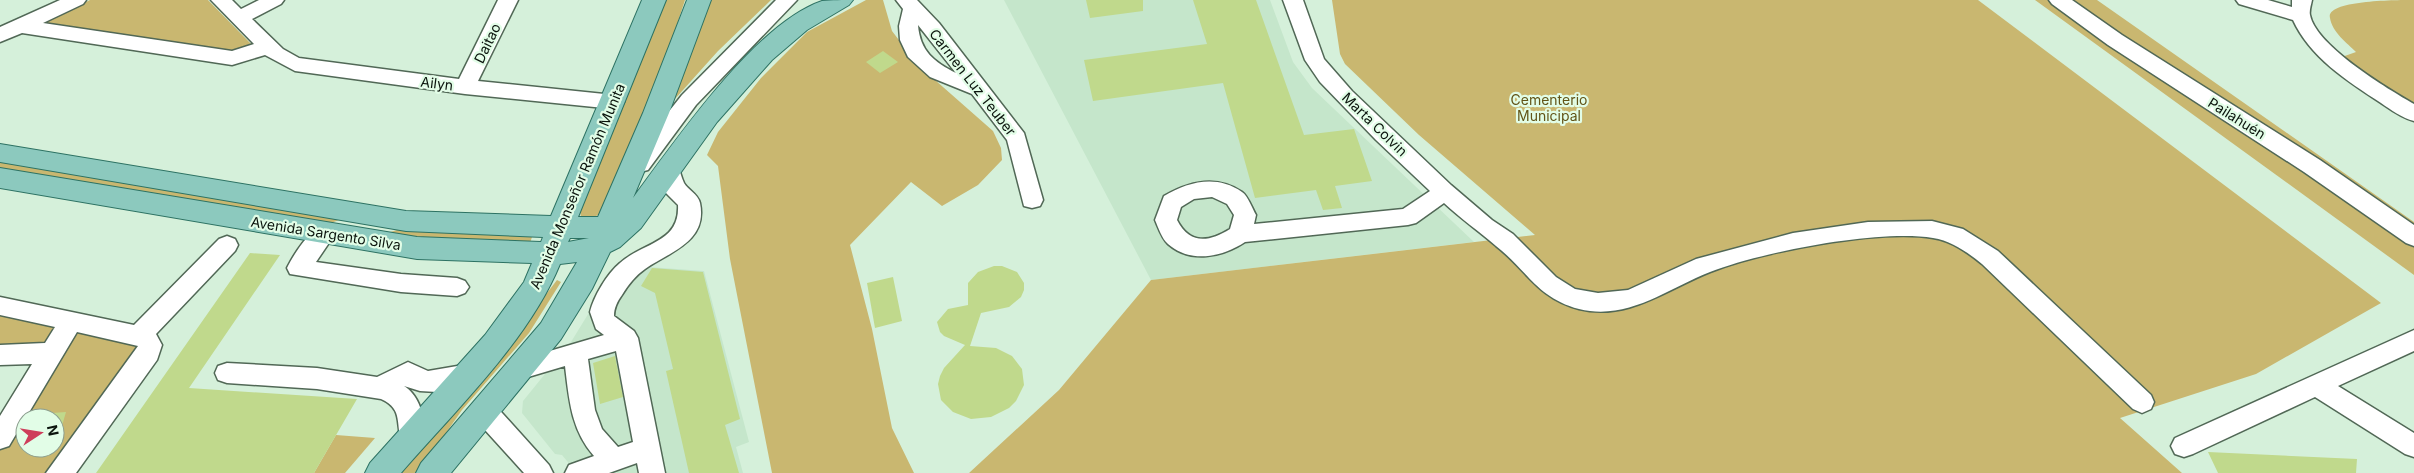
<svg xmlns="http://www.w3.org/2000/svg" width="2414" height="473" viewBox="0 0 2414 473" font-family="Inter,sans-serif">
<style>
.built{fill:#c5e6cb}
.green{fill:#c9b770;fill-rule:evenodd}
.building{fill:#c0d98c}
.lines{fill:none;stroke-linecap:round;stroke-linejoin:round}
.minor-casing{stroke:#516856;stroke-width:3}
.major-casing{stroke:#2d7263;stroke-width:2}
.minor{fill:#fff;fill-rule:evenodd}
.major{fill:#8cc9be;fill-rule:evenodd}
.labels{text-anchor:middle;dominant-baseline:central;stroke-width:4.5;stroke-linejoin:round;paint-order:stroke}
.street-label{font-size:14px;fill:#0a130c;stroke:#e2fde7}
.park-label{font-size:14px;fill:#625417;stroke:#e2fde7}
</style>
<rect width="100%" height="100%" fill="#d5f0da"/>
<!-- built -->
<path class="built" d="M1004,0H1270L1293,62L1312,88L1474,242L1151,280Z
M621,265L704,271L749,442L736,447L743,473H577L562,455L555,454L522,413L523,401L571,342L609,280Z"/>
<!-- green -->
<path class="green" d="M90,0H208L255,48L239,54L45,24L49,20Z
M664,0H685L665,61L601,213L593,218L581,217L580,212Z
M711,0H771L718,51L674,100Z
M866,0H883L892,31L918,65L993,131L1001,148L1002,160L978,185L942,206L911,182L850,245L872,329L892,428L914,473H772L730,259L718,166L707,155L718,132L761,78L807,32Z
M1332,0H1978L2381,303L2256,374L2120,418L2182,473H969L1059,390L1151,280L1535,235L1419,135L1345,64L1340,54Z
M2035,0H2048L2090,33L2320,180L2414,246V275Z
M2071,0H2097L2414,222V226L2292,143L2140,49Z
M2414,0V109L2339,58L2356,52C2347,43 2332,32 2330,18C2325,0 2398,0 2414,0Z
M0,161L347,217L331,223L0,170Z
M404,228L533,234L530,243L380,235Z
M557,280L561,282L529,333L462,410L418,473H390L537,306Z
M0,311L65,323L50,349L0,352Z
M74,325L141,342L50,473H0V447ZM25,418H55V448H25Z
M336,435L375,438L345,473H314Z"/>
<!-- building -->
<path class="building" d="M1086,0H1143V11L1090,18Z
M1193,0H1256L1304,135L1354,129L1372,181L1335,186L1342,208L1323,210L1316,190L1255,198L1223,83L1093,101L1084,60L1207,44Z
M883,51L898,62L880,73L866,62Z
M250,253L280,255L189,388L357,399L314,473H96Z
M994,266H1002L1017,272L1024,283V290L1021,297L1009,307L981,313L970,346L996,348L1012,356L1022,369L1024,385L1016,401L1009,408L991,417L971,419L953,412L941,400L938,384L940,376L944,368L965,345L944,336L940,332L937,322L948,309L968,305V283L978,272Z
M652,268L703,272L740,419L725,425L739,473H689L666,371L673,369L655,293L641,286Z
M893,277L902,321L875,328L867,283Z
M615,356L623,397L600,404L593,363Z
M43,410L52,413L66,412L59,436L55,437V418H28Z
M25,423L27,448L23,449L16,438Z
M2208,452L2357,459L2356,473H2218Z"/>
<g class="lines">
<defs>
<path id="minor" d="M60,0H86L83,4L43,23L232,51L254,44L211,0H232L241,9L259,0H284L281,4L252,19L283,49L299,58L459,79L498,0H518L478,81L614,95L621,97L624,102L621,107L614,109L465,94L295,71L265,55L232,65L22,33L0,42V27Z
M776,0H797L696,105L648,170L640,172L632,170L629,164L632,158L682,95Z
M896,0H917L939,23L1024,133L1043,200L1040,206L1032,208L1024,206L1007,140L972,94L930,77L908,57L900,40L899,26L903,9ZM918,25L956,73C934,62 920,51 918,25Z
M1283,0H1303L1324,59L1352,91L1451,185L1492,220L1513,234L1556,277L1575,289L1598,293L1628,290L1696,259L1793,233L1868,222L1932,221L1963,229L1998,251L2151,395L2154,402L2151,409L2142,413L2133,409L1982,264C1967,252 1952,241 1933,238C1879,229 1761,252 1710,272C1667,289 1628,321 1579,309C1537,298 1527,270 1496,246C1479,231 1461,219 1444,203L1416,223L1408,225L1245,242C1222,257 1191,264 1168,244C1162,239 1158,227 1155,220L1164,196C1188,182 1216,174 1242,192C1248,196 1252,208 1256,215L1254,224L1403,209L1430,191L1376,140L1320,82L1305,60ZM1212,197L1227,204L1234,215L1230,229C1209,242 1190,245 1177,220L1181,207L1194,199Z
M2049,0H2072L2122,35L2320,160L2414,225V246L2406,243L2304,172L2108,45L2052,4Z
M2236,0H2268L2292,7V0H2312C2311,5 2309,11 2310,15C2316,46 2388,89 2414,104V121C2402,118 2391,110 2381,103C2347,81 2310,57 2293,20L2239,4Z
M669,162L677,164C680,170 681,177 684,183C688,190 698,194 700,203C708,242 669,252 645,269C635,276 628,285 622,295C617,302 614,308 614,316L634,331L638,338L665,473H639L637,463L609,473H565L569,465L594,456C571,430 569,399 565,366L518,380L509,377L506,370L509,363L604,335L596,329L590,312C594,296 607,274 620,263C643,242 680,243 678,205L666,193L658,170L661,164ZM616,351L633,442L618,447L602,429L595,410L588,359Z
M324,225L332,228L335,234L316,262L401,274L457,278L465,281L469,287L465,293L457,296L401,292L290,274L287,268C294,254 309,230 324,225Z
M227,236L235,239L238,245L235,251L156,334L162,345L157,360L76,473H46L138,346L77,332L9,446L0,449V416L32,364L0,365V345L45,343L55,327L0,315V297L134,325L219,239Z
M2414,330V351L2338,386L2414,433V457L2405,454L2315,397L2193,454L2184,457L2175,454L2171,446L2175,438Z
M408,362L428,371L469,364L478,367L481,374L478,381L437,392L420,391L404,386C421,396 429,427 421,445L412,448L403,445C394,425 405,410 381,399L317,389L227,383L218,380L215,373L218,366L227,363L317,368L377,377Z
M484,400L493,403L549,465L553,473H524L475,419L471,411L475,403Z"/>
<path id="major" d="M642,0H666L578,217H598L643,113L687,0H711L669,113L633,198C676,140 755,24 822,1C831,0 844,0 853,0L849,5L807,30L772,60L717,122L641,228L620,247L610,252L592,289L561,339L451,473H416L421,463L541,323L577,262L560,264C529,340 455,411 401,473H365L370,463L485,335L524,282L532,263L417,259L0,188V168L417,237L541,242L543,237L406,231L0,162V144L406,211L551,216ZM570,238H589L568,242Z"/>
</defs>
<!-- minor casing -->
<use href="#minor" class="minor-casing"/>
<!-- major casing -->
<use href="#major" class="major-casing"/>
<!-- minor -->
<use href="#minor" class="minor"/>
<!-- major -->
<use href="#major" class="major"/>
</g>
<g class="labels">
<!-- street labels -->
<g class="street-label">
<text transform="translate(487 43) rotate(-64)">Daitao</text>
<text transform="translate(973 82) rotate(52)">Carmen Luz Teuber</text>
<text transform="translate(437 83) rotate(7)">Ailyn</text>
<text transform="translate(2237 118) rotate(32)">Pailahuén</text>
<text transform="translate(1375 124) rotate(44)">Marta Colvin</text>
<text transform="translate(577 186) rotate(-67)">Avenida Monseñor Ramón Munita</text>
<text transform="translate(326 233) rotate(9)">Avenida Sargento Silva</text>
</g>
<!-- park labels -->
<g class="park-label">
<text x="1549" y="99">Cementerio<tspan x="1549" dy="16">Municipal</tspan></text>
</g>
</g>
<!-- north arrow -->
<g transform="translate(40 433) rotate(78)"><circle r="24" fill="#e2fde7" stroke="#8c9f8f"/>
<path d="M0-4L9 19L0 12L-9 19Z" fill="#ce3e5b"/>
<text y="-8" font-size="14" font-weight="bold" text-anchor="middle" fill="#0a130c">N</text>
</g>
</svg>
